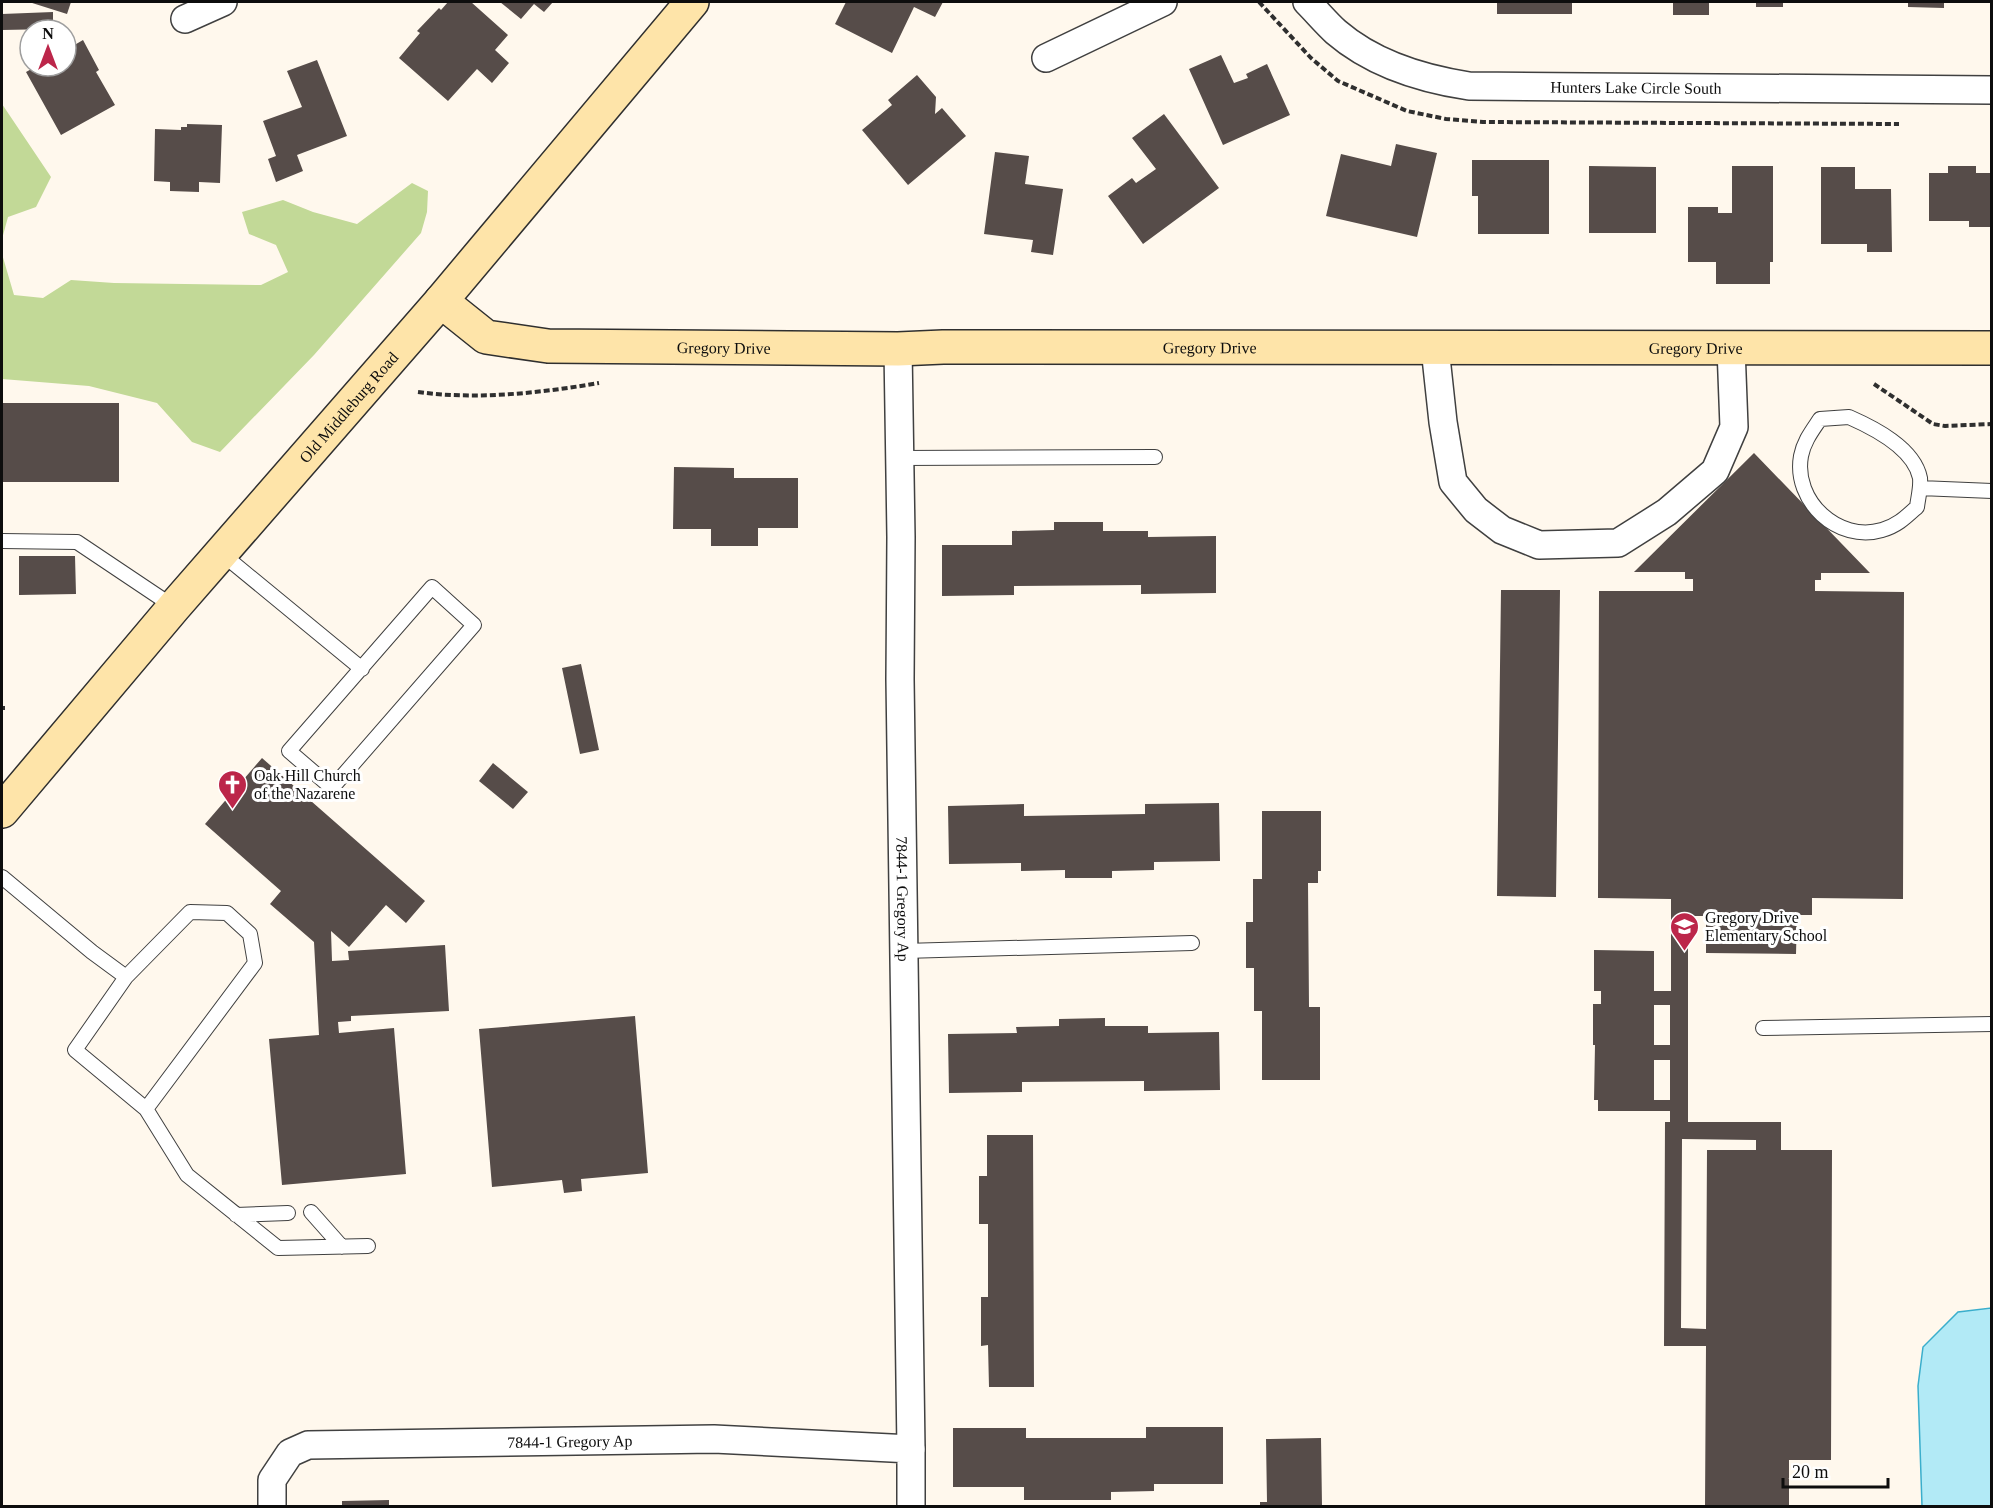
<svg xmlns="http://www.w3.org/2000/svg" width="1993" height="1508" viewBox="0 0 1993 1508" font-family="Georgia,serif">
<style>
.forest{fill:#c2d997}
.water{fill:#b2eaf6;stroke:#3aaecc;stroke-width:1.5}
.building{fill:#564c49;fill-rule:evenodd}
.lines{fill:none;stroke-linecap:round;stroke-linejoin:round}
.lane-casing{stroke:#404040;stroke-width:16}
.street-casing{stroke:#404040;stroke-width:30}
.secondary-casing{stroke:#2f2f2f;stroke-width:36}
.path{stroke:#2f2f2f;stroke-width:4;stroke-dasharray:6 3;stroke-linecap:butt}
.lane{stroke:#fff;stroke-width:14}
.street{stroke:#fff;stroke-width:27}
.secondary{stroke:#fee4a9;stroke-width:33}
.labels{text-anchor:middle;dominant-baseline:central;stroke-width:6;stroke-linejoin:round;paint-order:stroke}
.street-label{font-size:16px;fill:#0d0d0d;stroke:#fff}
.poi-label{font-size:16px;fill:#0d0d0d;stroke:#fff;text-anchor:start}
</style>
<rect width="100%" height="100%" fill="#fff8ed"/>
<!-- forest -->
<path class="forest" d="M2,104L51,177L36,207L8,217L2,239Z
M412,183L428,191L427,212L421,233L314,355L220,452L192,442L157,403L89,386L2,379V254L14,295L43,298L71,280L114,283L261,285L288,272L276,245L249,234L242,212L283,200L313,212L357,224Z"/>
<!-- water -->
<path class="water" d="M1991,1308V1506H1922L1918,1386L1923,1347L1958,1312Z"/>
<!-- building -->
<path class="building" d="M29,2H71L67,14Z
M448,2H471L508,35L495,50L509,63L492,83L477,69L448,101L399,58L420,33L417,31L439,8L441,10Z
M500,2H553L544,12L534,4L521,19Z
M846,2H943L935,17L914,7L892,53L835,24Z
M1497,2H1572V14H1497Z
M1673,2H1709V15H1673Z
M1756,2H1783V7H1756Z
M1908,2H1944V8L1908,7Z
M53,12V29L2,30V14Z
M83,40L99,70L96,72L115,105L61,135L26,72L37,66H66V50Z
M1221,55L1234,83L1248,78L1246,74L1267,64L1290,115L1223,145L1189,69Z
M317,60L347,136L297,155L303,171L276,182L268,159L276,156L263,121L302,107L287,71Z
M917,75L936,97L935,114L942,108L966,136L908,185L862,130L892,105L888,100Z
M1164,114L1219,188L1143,244L1108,196L1132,178L1136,183L1156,169L1132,138Z
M187,124L222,125L220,183L199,182V192L170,191V182L154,181L155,129L181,130V127H187Z
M1396,144L1437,153L1417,237L1326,216L1341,154L1391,166Z
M995,152L1029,156L1025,184L1063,189L1053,255L1031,252L1033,240L984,234Z
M1472,160H1549V234H1478V196H1472Z
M1589,166L1656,167V233H1589Z
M1732,166H1773V262H1770V284H1716V262H1688V207H1718V213H1732Z
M1948,166H1976V173H1992V227H1969V221H1929V173H1948Z
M1821,167H1855V189H1891L1892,252H1867V244H1821Z
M2,403H119V482H2Z
M1754,453L1870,573H1821V580H1815V591L1904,592L1903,899L1812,898V915H1797L1796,954L1706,953V916H1688V1122H1781V1150H1832L1831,1460H1789V1506H1705L1706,1346H1664L1665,1122H1670V1111H1598V1100H1594L1595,1045H1593V1004H1601V991H1594V950L1654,951V991H1671V899L1598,898L1599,591H1693V579H1685V572H1634ZM1654,1005H1670V1045H1654ZM1654,1060H1670V1100H1654ZM1682,1139L1756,1140V1150H1707L1706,1329L1681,1328Z
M674,467L734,468V478H798V528H758V546H711V529H673Z
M1054,522H1103V531H1148V537L1216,536V593L1141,594V585L1014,586V595L942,596V545H1012V531L1054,530Z
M19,556H75L76,594L19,595Z
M1501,590H1560L1556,897L1497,896Z
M581,664L599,750L580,754L562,668Z
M262,758L425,901L406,923L386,905L349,947L331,931L332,961L349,960L348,951L445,945L449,1011L351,1016V1021L338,1022L339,1033L394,1028L406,1174L282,1185L269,1039L319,1035L314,942L270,904L281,891L205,824Z
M493,763L528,792L513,809L479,781Z
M1219,803L1220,861L1154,862V870L1112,871V878H1065V870L1021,871V863L949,864L948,806L1024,804V816L1145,814V804Z
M1262,811H1321V871H1318V883H1308L1309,1007H1320V1080H1262V1011H1254V968H1246V922H1253V879H1262Z
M635,1016L648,1173L581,1179L582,1191L564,1193L562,1180L492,1187L479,1029Z
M1105,1018V1026H1148V1033L1219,1032L1220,1090L1144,1091V1081L1022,1082V1092L949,1093L948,1034L1017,1033L1016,1027L1059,1026V1019Z
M987,1135H1033L1034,1387H989L988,1345L981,1346V1297H988V1224H979V1176H987Z
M1146,1427H1223V1484H1154V1491L1111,1492V1500H1024V1487H953V1428H1026V1438H1146Z
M1321,1438L1322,1506H1260V1502H1267L1266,1439Z
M389,1500V1506H342V1501Z"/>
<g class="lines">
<defs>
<path id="lane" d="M1849,417C1874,428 1914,448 1920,478C1921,488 1918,498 1917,507C1906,517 1897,526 1882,530C1838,543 1793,501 1801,456C1804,441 1812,431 1820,419Z
M899,458L1155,457
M1920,488L1992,491
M2,541L77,542L174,607
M221,553L362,669
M432,587L474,625L332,788L289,751Z
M2,877L92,952L126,977
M190,912L227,913L250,934L255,963L146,1109L75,1050L126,977Z
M904,951L1192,943
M1763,1028L1992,1024
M146,1109L187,1175L278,1248L368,1246
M311,1212L342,1247
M236,1215L288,1213"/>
<g id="street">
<path id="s1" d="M1307,2C1317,12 1326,23 1336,32C1372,63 1423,79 1469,86L1992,90"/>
<path d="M185,19L223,2"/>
<path d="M1046,58L1163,2"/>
<path d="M1435,348L1443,422L1453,482L1476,510L1502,530L1539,545L1618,543L1667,512L1715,471L1734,427L1731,348"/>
<path id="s2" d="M898,349L901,537L900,679L911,1449"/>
<path id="s3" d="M272,1506V1480L290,1453L308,1445L714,1439L911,1449V1506"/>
</g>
<g id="secondary">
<path id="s4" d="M441,301L486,337L548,346L898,349L943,347L1992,348"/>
<path id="s5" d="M2,811L174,607L441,301L692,2"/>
</g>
</defs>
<!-- lane casing -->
<use href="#lane" class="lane-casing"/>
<!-- street casing -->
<use href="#street" class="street-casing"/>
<!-- secondary casing -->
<use href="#secondary" class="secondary-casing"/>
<!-- path -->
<path class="path" d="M1259,2L1311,58L1338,81L1407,111L1446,119L1483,122L1899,124
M1874,384L1933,424L1945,426L1992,424
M418,392C477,400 540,393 599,383
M2,708H5"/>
<!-- lane -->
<use href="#lane" class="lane"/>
<!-- street -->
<use href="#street" class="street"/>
<!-- secondary -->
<use href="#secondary" class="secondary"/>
</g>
<!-- icons -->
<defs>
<symbol id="church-pin" viewBox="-11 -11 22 30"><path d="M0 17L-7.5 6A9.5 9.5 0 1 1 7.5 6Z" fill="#bc264a" stroke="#fff"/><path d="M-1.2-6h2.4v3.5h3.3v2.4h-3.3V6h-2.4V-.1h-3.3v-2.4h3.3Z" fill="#fff"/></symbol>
<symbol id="school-pin" viewBox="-11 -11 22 30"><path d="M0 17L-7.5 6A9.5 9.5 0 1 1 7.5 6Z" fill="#bc264a" stroke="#fff"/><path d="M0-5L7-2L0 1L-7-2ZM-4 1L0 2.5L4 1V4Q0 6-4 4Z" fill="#fff"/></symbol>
</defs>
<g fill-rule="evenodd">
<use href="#church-pin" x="216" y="768" width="33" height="45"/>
<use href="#school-pin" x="1668" y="910" width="33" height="45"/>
</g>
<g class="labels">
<!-- street labels -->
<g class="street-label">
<text stroke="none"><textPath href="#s1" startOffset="354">Hunters Lake Circle South</textPath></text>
<text stroke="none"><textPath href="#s4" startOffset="296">Gregory Drive</textPath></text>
<text stroke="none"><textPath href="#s4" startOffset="782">Gregory Drive</textPath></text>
<text stroke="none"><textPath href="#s4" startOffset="1268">Gregory Drive</textPath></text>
<text stroke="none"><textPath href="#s5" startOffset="532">Old Middleburg Road</textPath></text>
<text stroke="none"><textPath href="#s2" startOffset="550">7844-1 Gregory Ap</textPath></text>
<text stroke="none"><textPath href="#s3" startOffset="340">7844-1 Gregory Ap</textPath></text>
</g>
<!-- poi labels -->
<g class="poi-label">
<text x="254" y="775">Oak Hill Church<tspan x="254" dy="18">of the Nazarene</tspan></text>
<text x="1705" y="917">Gregory Drive<tspan x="1705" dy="18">Elementary School</tspan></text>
</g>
</g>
<!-- border -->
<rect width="1993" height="1508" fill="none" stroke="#0d0d0d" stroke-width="6"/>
<!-- north arrow -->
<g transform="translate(48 48)"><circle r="28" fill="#ffffff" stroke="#9e9e9e" stroke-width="1.5"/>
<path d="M0-4.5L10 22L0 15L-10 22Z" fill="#bc264a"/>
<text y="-9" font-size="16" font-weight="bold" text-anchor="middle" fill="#0d0d0d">N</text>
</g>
<!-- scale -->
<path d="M1783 1478v9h105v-9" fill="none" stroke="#0d0d0d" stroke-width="3"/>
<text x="1792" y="1478" font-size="18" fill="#0d0d0d" stroke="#ffffff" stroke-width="4.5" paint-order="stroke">20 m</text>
</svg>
